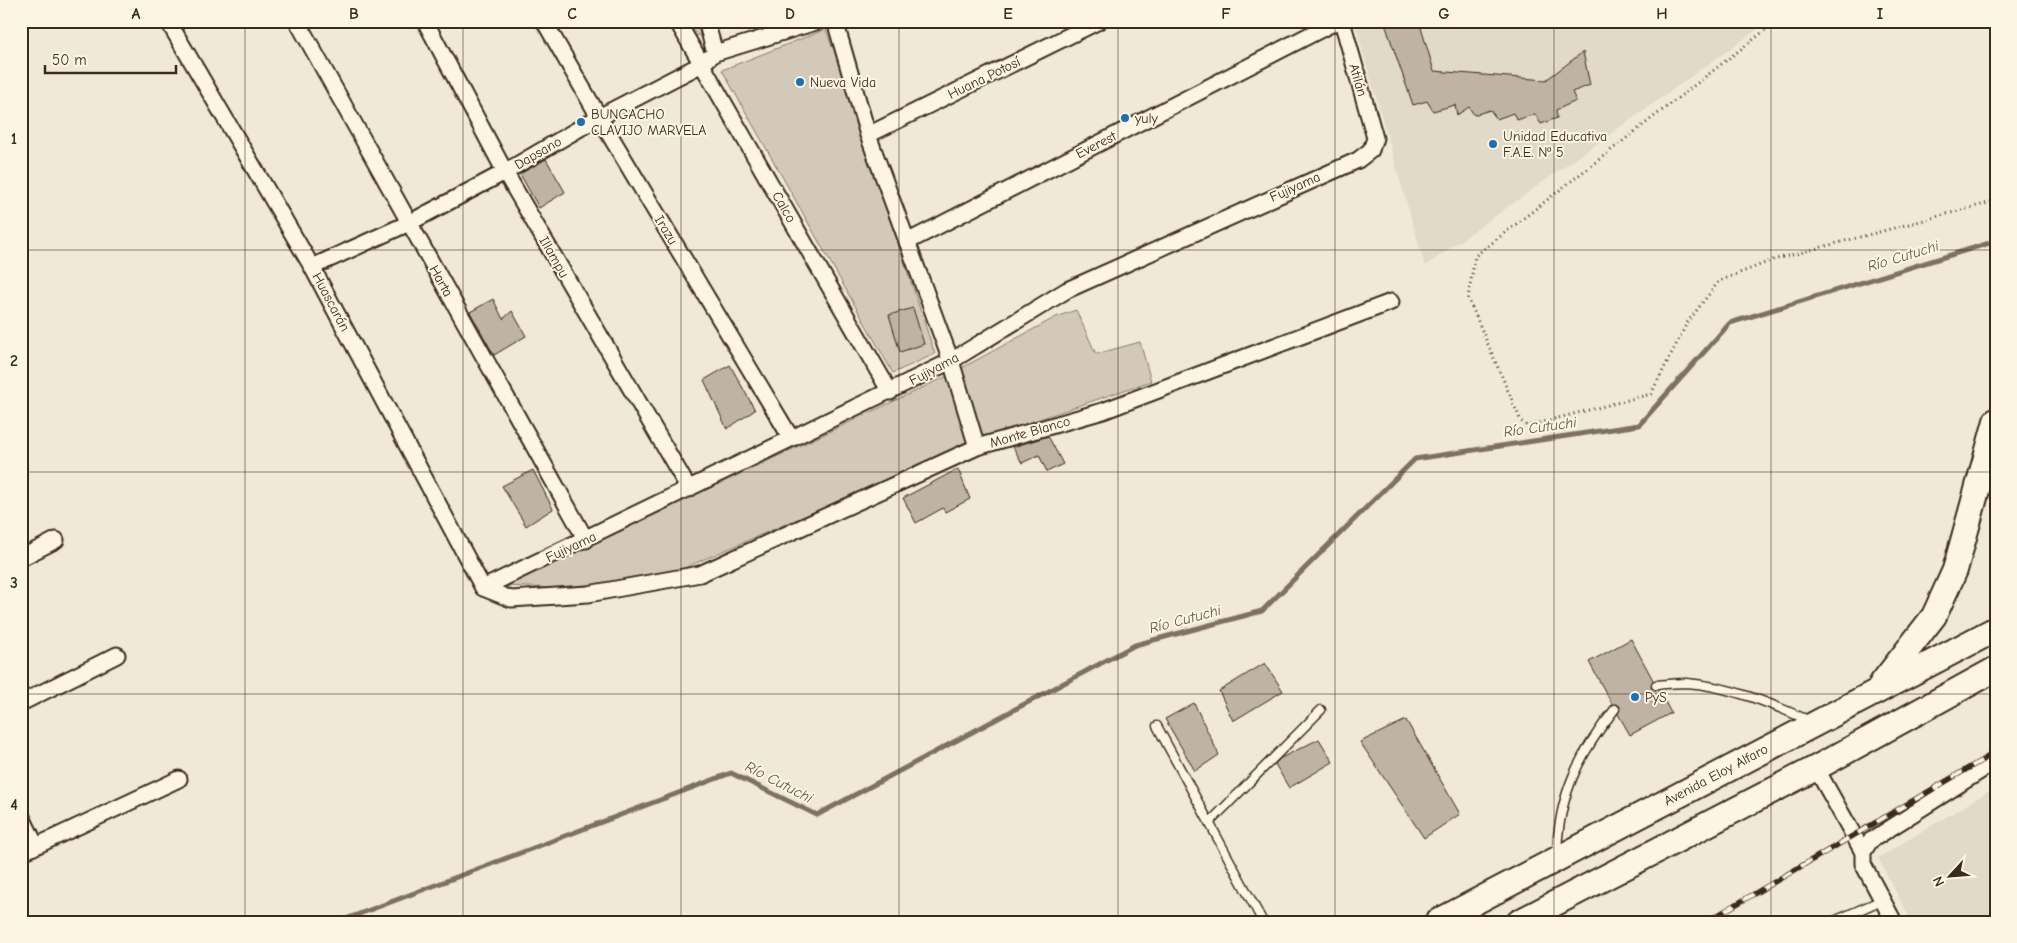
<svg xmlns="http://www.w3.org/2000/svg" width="2017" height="943" viewBox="0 0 2017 943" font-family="'Comic Neue',sans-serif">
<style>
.built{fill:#e1d9c9}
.green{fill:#d2c9ba;stroke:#867a6c}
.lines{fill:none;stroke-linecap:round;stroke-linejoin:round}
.stream{stroke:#7e7163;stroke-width:5}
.building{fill:#beb3a4;stroke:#3b2a1e}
.service-casing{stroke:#3b2a1e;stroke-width:11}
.minor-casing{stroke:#3b2a1e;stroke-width:19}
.primary-casing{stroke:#3b2a1e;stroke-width:28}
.path{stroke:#3b2a1e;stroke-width:3;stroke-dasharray:1 4;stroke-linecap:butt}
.service{stroke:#fcf5e5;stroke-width:8}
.minor{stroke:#fcf5e5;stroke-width:15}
.primary{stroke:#fcf5e5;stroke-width:24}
.rail-casing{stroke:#3b2a1e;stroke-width:5.5}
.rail{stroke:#fcf5e5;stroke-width:4;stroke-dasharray:11;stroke-linecap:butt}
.grid{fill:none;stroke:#3b2a1e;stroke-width:1;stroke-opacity:0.55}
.poi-dot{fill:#1f6fb2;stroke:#fcf5e5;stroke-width:2}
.labels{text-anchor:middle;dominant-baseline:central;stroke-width:4;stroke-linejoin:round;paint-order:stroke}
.street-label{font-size:14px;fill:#3b2a1e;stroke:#fcf5e5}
.poi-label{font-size:14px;fill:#3b2a1e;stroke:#fcf5e5;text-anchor:start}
.water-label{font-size:15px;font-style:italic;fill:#625346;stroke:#fcf5e5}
.neatline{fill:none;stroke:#3b2a1e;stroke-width:2}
.grid-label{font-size:16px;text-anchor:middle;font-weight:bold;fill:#3b2a1e}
</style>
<rect width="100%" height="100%" fill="#f0e9d9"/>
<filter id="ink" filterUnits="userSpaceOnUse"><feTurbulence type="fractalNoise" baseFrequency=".02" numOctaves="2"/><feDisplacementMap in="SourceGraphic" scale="10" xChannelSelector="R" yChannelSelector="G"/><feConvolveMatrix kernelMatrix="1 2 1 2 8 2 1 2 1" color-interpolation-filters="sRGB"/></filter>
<g filter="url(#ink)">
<!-- built -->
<path class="built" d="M1354,21H1769L1425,266Z
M1996,787V922H1912L1878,858Z"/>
<!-- green -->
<path class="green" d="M685,21H696L700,34L694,37Z
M826,29L832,47L835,46L849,92L848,93L935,354L893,373L722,70Z
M1076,310L1096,354L1140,342L1151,381L990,436L670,574L583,589L503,586L945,377L1056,317Z"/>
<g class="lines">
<!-- stream -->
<path class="stream" d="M338,922L731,773L817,815L1135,645L1262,611L1415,459L1639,425L1730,323L1996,241"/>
</g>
<!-- building -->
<path class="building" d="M1384,21H1419L1434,71L1546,80L1583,52L1590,85L1572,92L1576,101L1556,110L1557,118L1541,124L1535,114L1517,120L1513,113L1497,119L1490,110L1474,115L1469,107L1457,115L1455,105L1433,111L1427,101L1413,105Z
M546,159L565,192L539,208L520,174Z
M493,299L503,319L512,311L526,336L494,355L470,312Z
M913,308L924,344L900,352L889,315Z
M730,365L755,410L727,429L704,380Z
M1048,436L1063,464L1047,472L1039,455L1022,463L1013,447Z
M958,469L970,499L945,512L943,508L916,523L903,498Z
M533,470L553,509L526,526L502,486Z
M1631,639L1653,680L1651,688L1659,690L1671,713L1630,735L1618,714L1620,706L1612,704L1589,662Z
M1265,663L1283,691L1233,721L1219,691Z
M1194,703L1219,755L1195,771L1165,719Z
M1406,720L1460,814L1424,838L1360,742Z
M1319,739L1333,762L1289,788L1275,764L1281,758Z"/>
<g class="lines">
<defs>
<path id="service" d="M1656,685C1666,684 1677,683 1687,683C1729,686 1772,704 1810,721
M1157,726L1263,922
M1209,823L1321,710
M1557,855C1558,796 1579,754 1615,709
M1832,922L1882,900"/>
<path id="minor" d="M168,21L312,267L483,588
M297,21L586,540
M425,21L505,172L689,489
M544,21L599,117L791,438
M677,21L890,392
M706,21L715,53
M835,21L868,135L951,361L977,447L1103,411L1391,302
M868,135L1099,21
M907,242L1337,21
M312,267L409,223L505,172L599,117L702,64L715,53L819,21
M21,558L56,540
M483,588L951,361L1067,290L1358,160L1371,150L1375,138L1342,21
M483,588L511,599L588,594L700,574L977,447
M21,703L117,655
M1816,768L1863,852
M21,815L36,846
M21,853L179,779
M1894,922L1863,864V852L1870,841L1996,761"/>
<path id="primary" d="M1882,683L1934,616L1955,570L1996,421
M1437,922L1996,629
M1519,922L1816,768L1996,669"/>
</defs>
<!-- service casing -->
<use href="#service" class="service-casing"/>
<!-- minor casing -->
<use href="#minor" class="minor-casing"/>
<!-- primary casing -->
<use href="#primary" class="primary-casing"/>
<!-- path -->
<path class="path" d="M1777,21L1475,256L1468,298L1521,421L1527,426L1651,394L1687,323L1719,281L1773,260L1996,201"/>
<!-- service -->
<use href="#service" class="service"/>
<!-- minor -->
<use href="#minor" class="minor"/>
<!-- primary -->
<use href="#primary" class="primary"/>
<defs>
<path id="rail" d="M1706,922L1996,752"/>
</defs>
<!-- rail casing -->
<use href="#rail" class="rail-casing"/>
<!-- rail -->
<use href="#rail" class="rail"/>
</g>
</g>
<!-- grid -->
<path class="grid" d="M245,21V922M463,21V922M681,21V922M899,21V922M1118,21V922M1335,21V922M1554,21V922M1771,21V922M21,250H1996M21,472H1996M21,694H1996"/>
<!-- markers -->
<g class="poi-dot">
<circle cx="800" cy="82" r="5"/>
<circle cx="1125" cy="118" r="5"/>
<circle cx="581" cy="122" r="5"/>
<circle cx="1493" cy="144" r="5"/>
<circle cx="1635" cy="697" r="5"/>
</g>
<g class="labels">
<!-- street labels -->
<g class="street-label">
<text transform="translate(984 78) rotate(-26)">Huana Potosí</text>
<text transform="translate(1358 80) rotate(74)">Atilán</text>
<text transform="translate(1096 145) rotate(-27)">Everest</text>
<text transform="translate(538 153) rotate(-30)">Dapsano</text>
<text transform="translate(1295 187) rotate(-24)">Fujiyama</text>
<text transform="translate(784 207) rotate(60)">Calco</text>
<text transform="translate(666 230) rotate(59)">Irazu</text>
<text transform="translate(554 257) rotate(60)">Illampu</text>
<text transform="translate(441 281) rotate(61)">Harta</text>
<text transform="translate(331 302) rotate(62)">Huascarán</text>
<text transform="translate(934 369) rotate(-28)">Fujiyama</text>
<text transform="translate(1030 432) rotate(-16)">Monte Blanco</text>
<text transform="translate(571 547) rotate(-25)">Fujiyama</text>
<text transform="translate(1716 775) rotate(-28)">Avenida Eloy Alfaro</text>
</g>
<!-- poi labels -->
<g class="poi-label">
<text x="810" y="82">Nueva Vida</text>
<text x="591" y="114">BUNGACHO<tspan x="591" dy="16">CLAVIJO MARVELA</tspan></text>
<text x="1135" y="118">yuly</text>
<text x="1503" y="136">Unidad Educativa<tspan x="1503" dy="16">F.A.E. Nº 5</tspan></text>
<text x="1645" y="697">PyS</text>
</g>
<!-- water labels -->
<g class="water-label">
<text transform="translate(1903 256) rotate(-17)">Río Cutuchi</text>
<text transform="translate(1540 427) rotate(-8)">Río Cutuchi</text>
<text transform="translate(1185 619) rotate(-15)">Río Cutuchi</text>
<text transform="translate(779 782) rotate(27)">Río Cutuchi</text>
</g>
</g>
<!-- margin -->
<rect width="2017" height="943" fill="none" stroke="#fcf5e5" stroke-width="55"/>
<!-- north arrow -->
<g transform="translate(1950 876) rotate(244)" stroke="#fcf5e5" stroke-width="4" paint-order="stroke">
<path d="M0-4L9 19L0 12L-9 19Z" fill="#3b2a1e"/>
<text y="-8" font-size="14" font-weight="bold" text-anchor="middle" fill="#3b2a1e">N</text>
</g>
<!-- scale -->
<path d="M45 65v8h131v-8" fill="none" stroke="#3b2a1e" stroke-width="2.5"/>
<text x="52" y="65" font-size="15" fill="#3b2a1e" stroke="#fcf5e5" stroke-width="4" paint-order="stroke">50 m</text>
<rect x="28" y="28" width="1962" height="888" class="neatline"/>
<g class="grid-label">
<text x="136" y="19">A</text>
<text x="354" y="19">B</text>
<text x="572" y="19">C</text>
<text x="790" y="19">D</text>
<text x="1008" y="19">E</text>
<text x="1226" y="19">F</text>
<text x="1444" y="19">G</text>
<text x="1662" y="19">H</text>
<text x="1880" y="19">I</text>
<text x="14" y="144">1</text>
<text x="14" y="366">2</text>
<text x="14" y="588">3</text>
<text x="14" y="810">4</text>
</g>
</svg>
